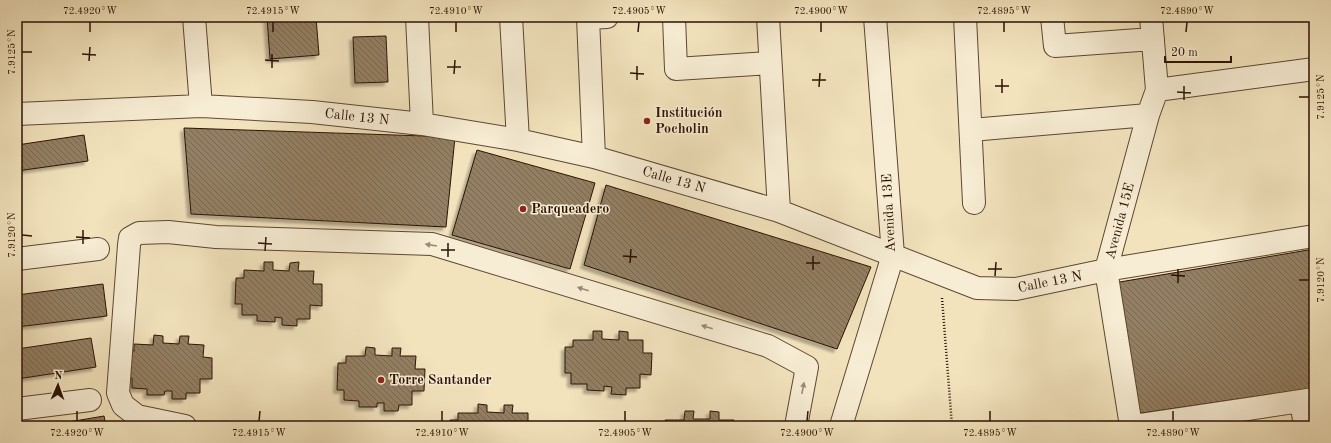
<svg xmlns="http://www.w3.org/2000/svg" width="1331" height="443" viewBox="0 0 1331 443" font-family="'Old Standard TT',serif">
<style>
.building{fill:url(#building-back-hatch);stroke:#2d1204;filter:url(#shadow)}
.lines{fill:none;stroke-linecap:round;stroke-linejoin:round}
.minor-casing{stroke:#5e4632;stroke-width:24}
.path{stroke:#2d1204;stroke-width:2.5;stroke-dasharray:1 2;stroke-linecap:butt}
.minor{stroke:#f7edd4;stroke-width:22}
.oneway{fill:#9c8a76}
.ticks{fill:none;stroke:#2d1204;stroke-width:1.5}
.poi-dot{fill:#8f2418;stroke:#f7edd4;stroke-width:1.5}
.labels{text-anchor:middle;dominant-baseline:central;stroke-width:3;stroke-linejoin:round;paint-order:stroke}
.poi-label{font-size:14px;font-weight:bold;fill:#2d1204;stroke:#f7edd4;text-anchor:start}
.street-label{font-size:14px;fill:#2d1204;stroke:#f7edd4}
.neatline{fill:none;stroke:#2d1204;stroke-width:1.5}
.ticks-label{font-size:10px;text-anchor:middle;fill:#2d1204}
</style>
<defs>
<pattern id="building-back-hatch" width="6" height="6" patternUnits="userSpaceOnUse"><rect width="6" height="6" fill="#937f64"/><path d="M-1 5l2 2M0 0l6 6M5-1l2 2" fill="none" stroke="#786750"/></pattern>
<filter id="shadow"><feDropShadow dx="-3.5" dy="3.5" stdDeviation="1" flood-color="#0004"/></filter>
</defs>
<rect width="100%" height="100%" fill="#f2e3bd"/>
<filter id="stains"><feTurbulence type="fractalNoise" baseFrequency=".005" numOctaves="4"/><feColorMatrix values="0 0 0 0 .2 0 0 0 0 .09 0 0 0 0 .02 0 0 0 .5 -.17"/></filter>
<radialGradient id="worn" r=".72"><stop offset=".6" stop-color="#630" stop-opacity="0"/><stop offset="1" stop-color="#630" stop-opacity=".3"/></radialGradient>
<!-- building -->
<path class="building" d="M267,17H316L319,55L270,59Z
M386,36L388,82L355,83L353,37Z
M184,128L455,137L446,227L191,214Z
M84,135L88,161L17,171V145Z
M477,150L595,183L570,269L452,235Z
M606,185L871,267L837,349L584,265Z
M1314,249V388L1135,414L1108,284Z
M264,262H273V270L289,271L290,263L299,262L298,271H314L313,284H322V306L310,305V319H297V326L282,325V318L275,317V322L257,321V315H242V304H235L236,278H244V270L264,271Z
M103,284L107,316L17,327V295Z
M593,331H602V339L619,340V331L628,332V340H643V353H652L651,375L640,374V388H626V395L611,394L612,387L604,386V391L587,390V384H571V373H565V347H573V340H593Z
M154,335L163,336V343L179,344L180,336H189L188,344L204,345L203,357L212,358V379H200V393H186V399H172V391H165L164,395H147V389L132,388V378H125L126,351H134V344L153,345Z
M91,338L96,367L17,379V349Z
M366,347L375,348V355L392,356V348H401L400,356H416L415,369H425L424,391H412V405H399L398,411H384V403H377V407H359V401L344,400V390H337L338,363H346V356H365Z
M478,404L487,405V412L504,413V405H513L512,413H528V426H450V420H458V413H478Z
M685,411H694L693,419H710V411L719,412V420H734V426H665V420H684Z
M104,416L106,426H45Z"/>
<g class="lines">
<defs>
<path id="minor" d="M194,17L201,106
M417,17L422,124
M511,17L518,140
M674,17L676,69L770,63
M768,17L779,211
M965,17L974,203
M1052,17L1055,46L1153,39
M1157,90L1314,69
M17,114L201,106L312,112L422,124L518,140L594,157L779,211L977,288L1016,289L1106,270L1314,236
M971,130L1148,115
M594,157L588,18L607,17
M17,259L98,249
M1301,401L1305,426
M17,409L90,400
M185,426L137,416L123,405L118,393L129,245L130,238L139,233L168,232L216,237L432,244L768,346L807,367L796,426
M841,426L893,255L875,17
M1131,426L1106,270L1148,115L1157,90L1151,17
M1134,426L1314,399"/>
</defs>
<!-- minor casing -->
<use href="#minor" class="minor-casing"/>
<!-- path -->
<path class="path" d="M942,298L952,426"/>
<!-- minor -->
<use href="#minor" class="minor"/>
</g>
<!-- one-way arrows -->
<defs><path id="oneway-solid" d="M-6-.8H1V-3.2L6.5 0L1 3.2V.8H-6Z"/></defs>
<g class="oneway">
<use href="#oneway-solid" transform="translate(431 245) rotate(-171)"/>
<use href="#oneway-solid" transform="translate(583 289) rotate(-163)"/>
<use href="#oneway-solid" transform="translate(707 327) rotate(-163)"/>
<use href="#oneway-solid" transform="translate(803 388) rotate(-79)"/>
</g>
<!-- ticks -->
<path class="ticks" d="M90,32V22M273,32V22M456,32V22M638,32L639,22M821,32V22M1004,32V22M1186,32L1187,22M22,52H32M82,54L96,55M265,60L279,61M89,61L90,47M447,67H461M272,68V54M630,73L644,74M454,74L455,60M637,80V66M812,80H826M995,86H1009M819,87L820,73M1177,92L1191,93M1002,93V79M1299,97H1309M1184,100V86M22,235L32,236M76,237L90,238M258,243L272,244M83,244V230M441,250H455M265,251L266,237M623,256L637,257M448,257V243M630,263L631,249M806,263H820M988,269H1002M813,270V256M1171,275L1185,276M995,276L996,262M1299,280H1309M1178,283V269M77,421V411M259,421L260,411M442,421V411M625,421V411M807,421L808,411M990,421V411M1173,421V411"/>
<!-- markers -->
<g class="poi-dot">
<circle cx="647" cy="121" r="4"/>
<circle cx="523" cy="209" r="4"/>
<circle cx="381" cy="380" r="4"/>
</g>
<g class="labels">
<!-- poi labels -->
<g class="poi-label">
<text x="655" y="113">Institución<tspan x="655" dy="16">Pocholin</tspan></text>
<text x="531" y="209">Parqueadero</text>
<text x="389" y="380">Torre Santander</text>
</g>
<!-- street labels -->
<g class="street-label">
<text transform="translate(357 117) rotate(6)">Calle 13 N</text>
<text transform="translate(674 180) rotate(16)">Calle 13 N</text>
<text transform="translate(889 213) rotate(-93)">Avenida 13E</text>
<text transform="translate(1120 221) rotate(-75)">Avenida 15E</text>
<text transform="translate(1050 282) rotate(-11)">Calle 13 N</text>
</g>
</g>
<!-- margin -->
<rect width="1331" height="443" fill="none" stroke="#f2e3bd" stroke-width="44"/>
<!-- north arrow -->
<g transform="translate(58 385) rotate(2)" stroke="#f7edd4" stroke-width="3" paint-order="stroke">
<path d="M0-3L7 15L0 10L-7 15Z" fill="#2d1204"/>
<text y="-6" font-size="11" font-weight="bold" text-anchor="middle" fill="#2d1204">N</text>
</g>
<!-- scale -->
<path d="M1165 56v6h66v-6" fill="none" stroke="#2d1204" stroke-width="2"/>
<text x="1171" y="56" font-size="12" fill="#2d1204" stroke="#f7edd4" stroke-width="3" paint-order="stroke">20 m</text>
<rect x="22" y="22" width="1287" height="399" class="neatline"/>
<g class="ticks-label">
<text x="90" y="14">72.4920°W</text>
<text x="273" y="14">72.4915°W</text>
<text x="456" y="14">72.4910°W</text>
<text x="639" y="14">72.4905°W</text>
<text x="821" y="14">72.4900°W</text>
<text x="1004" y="14">72.4895°W</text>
<text x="1187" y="14">72.4890°W</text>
<text transform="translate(11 52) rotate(-90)" y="4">7.9125°N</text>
<text transform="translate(1320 97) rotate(-90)" y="4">7.9125°N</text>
<text transform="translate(11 235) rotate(-90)" y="4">7.9120°N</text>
<text transform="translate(1320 280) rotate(-90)" y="4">7.9120°N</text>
<text x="77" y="436">72.4920°W</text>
<text x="259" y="436">72.4915°W</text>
<text x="442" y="436">72.4910°W</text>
<text x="625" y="436">72.4905°W</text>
<text x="807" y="436">72.4900°W</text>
<text x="990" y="436">72.4895°W</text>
<text x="1173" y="436">72.4890°W</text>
</g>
<rect width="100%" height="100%" filter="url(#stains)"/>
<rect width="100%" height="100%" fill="url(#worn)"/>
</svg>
